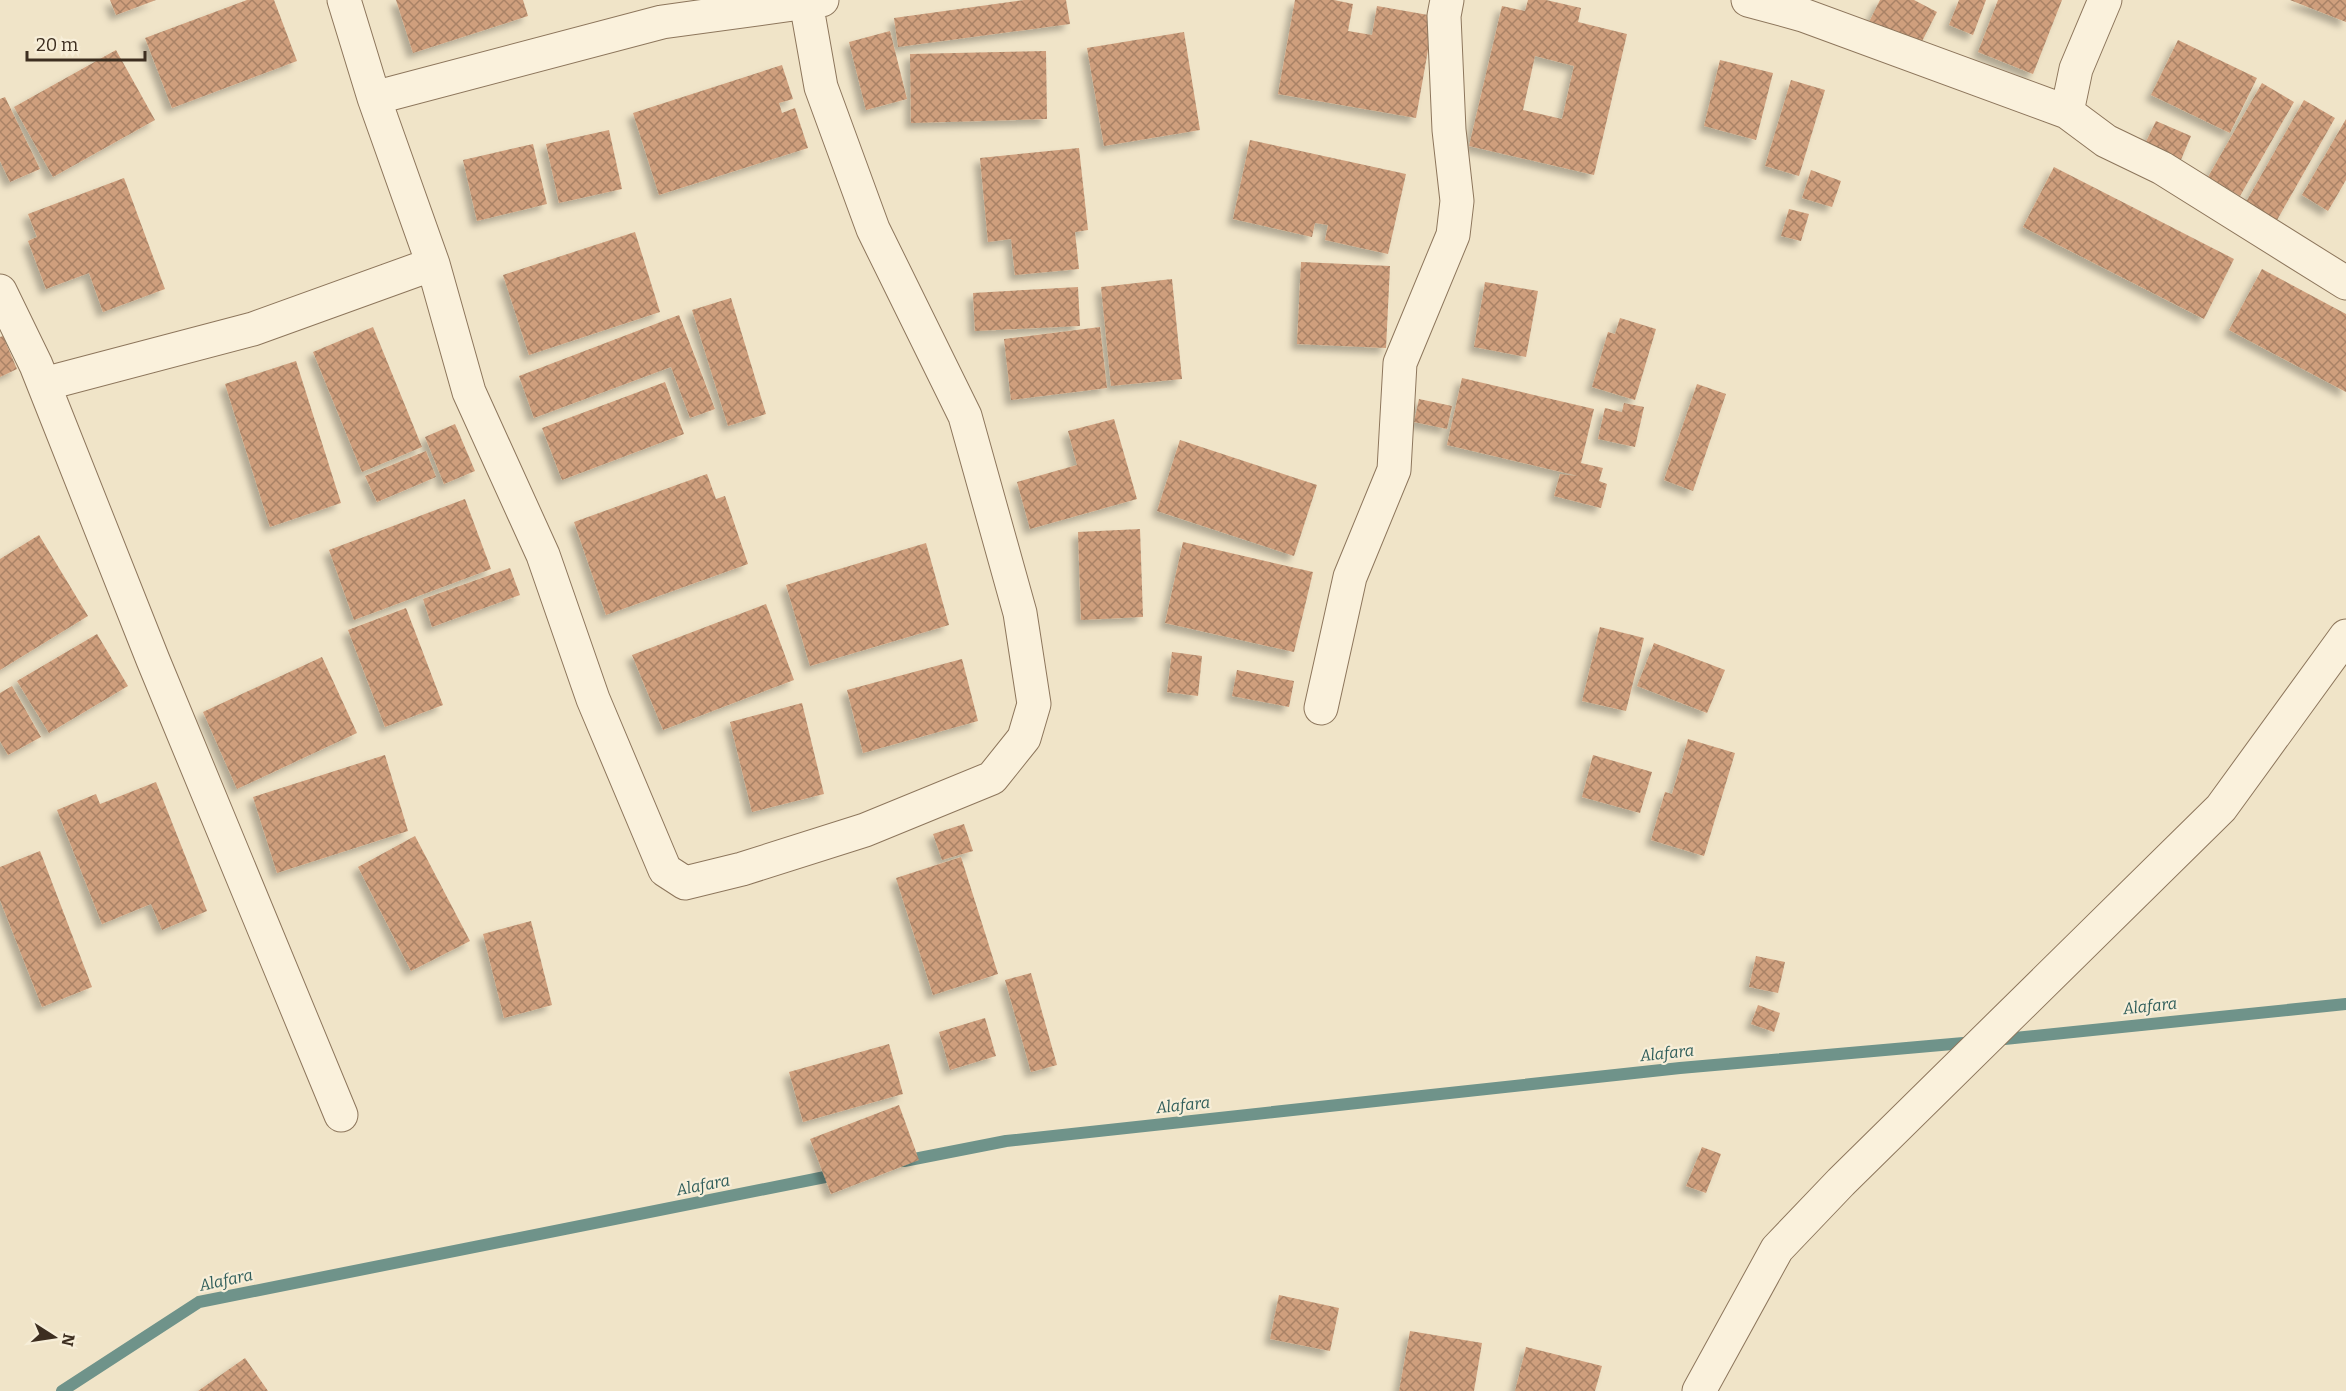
<svg xmlns="http://www.w3.org/2000/svg" width="2346" height="1391" viewBox="0 0 2346 1391" font-family="Bitter,serif">
<style>
.lines{fill:none;stroke-linecap:round;stroke-linejoin:round}
.stream{stroke:#6f938a;stroke-width:12}
.building{fill:url(#building-cross-hatch);fill-rule:evenodd;filter:url(#shadow)}
.minor-casing{stroke:#8d765c;stroke-width:35}
.minor{stroke:#faf1dc;stroke-width:33}
.labels{text-anchor:middle;dominant-baseline:central;stroke-width:4.5;stroke-linejoin:round;paint-order:stroke}
.water-label{font-size:16px;font-style:italic;fill:#2f5d5a;stroke:#f7eed8}
</style>
<defs>
<pattern id="building-cross-hatch" width="8" height="8" patternUnits="userSpaceOnUse" patternTransform="scale(1.5)"><rect width="8" height="8" fill="#cf9f7d"/><path d="M0 0l8 8M0 8l8-8" fill="none" stroke="#a98266"/></pattern>
<filter id="shadow"><feDropShadow dx="-5.5" dy="5.5" stdDeviation="3" flood-color="#0004"/></filter>
</defs>
<rect width="100%" height="100%" fill="#f0e4c8"/>
<g class="lines">
<!-- stream -->
<path class="stream" d="M1995,1040L2346,1004
M904,1161L1006,1141L1680,1068L1975,1042
M62,1391L199,1302L840,1174"/>
</g>
<!-- building -->
<path class="building" d="M110,0H156L116,15Z
M247,0H274L297,61L172,108L145,38Z
M396,0H523L528,16L413,53Z
M1024,0H1066L1070,24L898,47L894,18Z
M1295,0H1334L1353,4L1348,31L1372,35L1377,6L1434,16L1416,118L1278,94Z
M1528,0H1546L1581,8L1578,22L1627,34L1594,175L1469,146L1502,6L1525,11ZM1535,56L1574,66L1562,119L1523,110Z
M1880,0H1914L1937,12L1917,51L1867,26Z
M1959,0H1986L1973,35L1949,25Z
M1998,0H2062L2033,74L1978,52Z
M2290,0H2346V22Z
M890,31L907,99L866,110L849,42Z
M1184,32L1200,130L1104,146L1087,48Z
M2178,40L2257,78L2230,133L2151,95Z
M116,50L155,120L53,177L14,107Z
M1046,51L1047,119L911,123L910,54Z
M1720,60L1773,73L1756,140L1704,126Z
M782,65L793,99L779,103L782,113L795,108L808,148L659,195L633,113Z
M1791,80L1825,90L1799,176L1765,166Z
M2262,83L2294,102L2240,196L2208,177Z
M5,97L40,169L10,182L0,161V99Z
M2304,100L2335,118L2277,220L2246,202Z
M2346,119V180L2328,211L2302,195Z
M2156,121L2191,136L2180,162L2144,146Z
M609,130L622,189L559,203L546,144Z
M1250,140L1406,174L1388,254L1325,240L1328,225L1315,223L1312,237L1233,219Z
M533,144L547,204L477,221L463,160Z
M1079,148L1088,230L1075,232L1079,269L1015,275L1011,239L988,242L980,158Z
M2054,167L2234,259L2204,319L2023,227Z
M1811,170L1841,181L1832,207L1802,198Z
M124,178L165,289L103,312L89,273L46,289L28,241L37,237L28,214Z
M1789,209L1809,214L1801,241L1781,236Z
M635,232L660,312L529,355L503,275Z
M1301,262L1390,266L1386,348L1297,344Z
M2262,269L2346,314V392L2229,330Z
M1172,279L1182,379L1111,386L1101,287Z
M1485,282L1538,291L1526,357L1474,347Z
M1078,287L1080,326L975,331L973,293Z
M731,298L766,414L728,426L692,310Z
M679,315L715,409L690,418L671,367L534,418L519,376Z
M1620,318L1656,329L1635,400L1592,387L1608,332L1615,334Z
M373,327L422,447L362,472L313,352Z
M1100,327L1107,388L1011,400L1004,339Z
M3,336L17,369L0,377V337Z
M296,361L341,503L270,527L225,384Z
M1462,378L1594,409L1581,463L1603,468L1599,481L1607,484L1601,508L1554,496L1560,474L1578,476L1447,445Z
M665,382L684,434L562,480L542,428Z
M1697,384L1726,394L1693,491L1664,480Z
M1419,399L1452,406L1447,429L1414,422Z
M1624,403L1644,407L1635,447L1598,439L1605,408L1622,412Z
M1114,419L1137,499L1030,529L1017,482L1077,465L1068,431Z
M455,424L475,471L444,484L425,437Z
M1180,440L1317,485L1294,556L1157,511Z
M426,451L436,477L377,502L365,476Z
M707,474L716,499L725,496L748,564L606,615L574,522Z
M465,499L491,569L354,620L329,550Z
M1140,529L1143,617L1081,620L1078,532Z
M39,535L88,616L0,670V559Z
M1183,542L1313,572L1294,652L1165,623Z
M926,543L949,625L810,666L786,585Z
M510,568L520,595L432,627L423,599Z
M766,604L794,680L663,730L632,655Z
M406,608L443,705L385,727L348,630Z
M1600,627L1644,638L1626,711L1582,701Z
M97,634L128,686L49,733L17,681Z
M1654,643L1725,670L1707,713L1637,686Z
M1172,652L1202,656L1198,696L1167,692Z
M322,657L357,733L237,789L203,712Z
M962,659L978,721L863,753L847,690Z
M1237,670L1294,681L1289,707L1232,696Z
M12,686L41,737L8,755L0,741V693Z
M802,703L824,794L752,812L730,722Z
M1688,739L1735,753L1704,856L1651,840L1665,792L1672,794Z
M385,755L408,831L277,873L253,797Z
M1593,755L1652,772L1640,813L1582,797Z
M156,782L207,911L162,930L151,904L102,924L57,810L96,794L100,804Z
M964,824L973,851L942,860L933,834Z
M415,836L470,941L411,971L358,867Z
M40,851L92,987L42,1007L0,900V867Z
M961,857L998,974L933,995L896,878Z
M531,921L552,1005L504,1018L483,934Z
M1756,956L1785,962L1778,993L1749,987Z
M1031,973L1057,1065L1031,1072L1005,980Z
M1758,1005L1780,1013L1774,1032L1751,1024Z
M985,1018L996,1056L950,1070L939,1032Z
M889,1044L903,1094L803,1122L789,1072Z
M899,1105L919,1160L831,1194L810,1139Z
M1702,1147L1721,1154L1706,1193L1686,1186Z
M1279,1295L1339,1308L1330,1351L1270,1339Z
M1410,1331L1482,1343L1474,1391H1399Z
M1526,1347L1602,1366L1595,1391H1515Z
M245,1358L268,1391H198Z"/>
<g class="lines">
<defs>
<path id="minor" d="M344,0L374,98L433,264L469,392L543,555L593,699L665,870L685,883L742,869L865,830L992,778L1024,738L1034,704L1020,613L965,416L873,229L821,87L806,2
M1748,0L1803,15L2067,112L2106,141L2162,168L2346,283
M374,98L662,22L822,0
M2067,112L2076,69L2105,0
M0,291L36,365L153,660L341,1115
M44,384L253,329L433,264
M1321,708L1350,577L1394,470L1400,363L1453,235L1457,201L1449,130L1444,16L1447,0
M1699,1391L1777,1249L1841,1182L2221,808L2346,636"/>
</defs>
<!-- minor casing -->
<use href="#minor" class="minor-casing"/>
<!-- minor -->
<use href="#minor" class="minor"/>
</g>
<g class="labels">
<!-- water labels -->
<g class="water-label">
<text transform="translate(2150 1006) rotate(-6)">Alafara</text>
<text transform="translate(1667 1053) rotate(-6)">Alafara</text>
<text transform="translate(1183 1105) rotate(-6)">Alafara</text>
<text transform="translate(703 1185) rotate(-11)">Alafara</text>
<text transform="translate(226 1280) rotate(-12)">Alafara</text>
</g>
</g>
<!-- north arrow -->
<g transform="translate(54 1337) rotate(102)" stroke="#f7eed8" stroke-width="4.5" paint-order="stroke">
<path d="M0-4.5L10 22L0 15L-10 22Z" fill="#3d2e20"/>
<text y="-9" font-size="16" font-weight="bold" text-anchor="middle" fill="#3d2e20">N</text>
</g>
<!-- scale -->
<path d="M27 51v9h118v-9" fill="none" stroke="#3d2e20" stroke-width="3"/>
<text x="36" y="51" font-size="18" fill="#3d2e20" stroke="#f7eed8" stroke-width="4.5" paint-order="stroke">20 m</text>
</svg>
